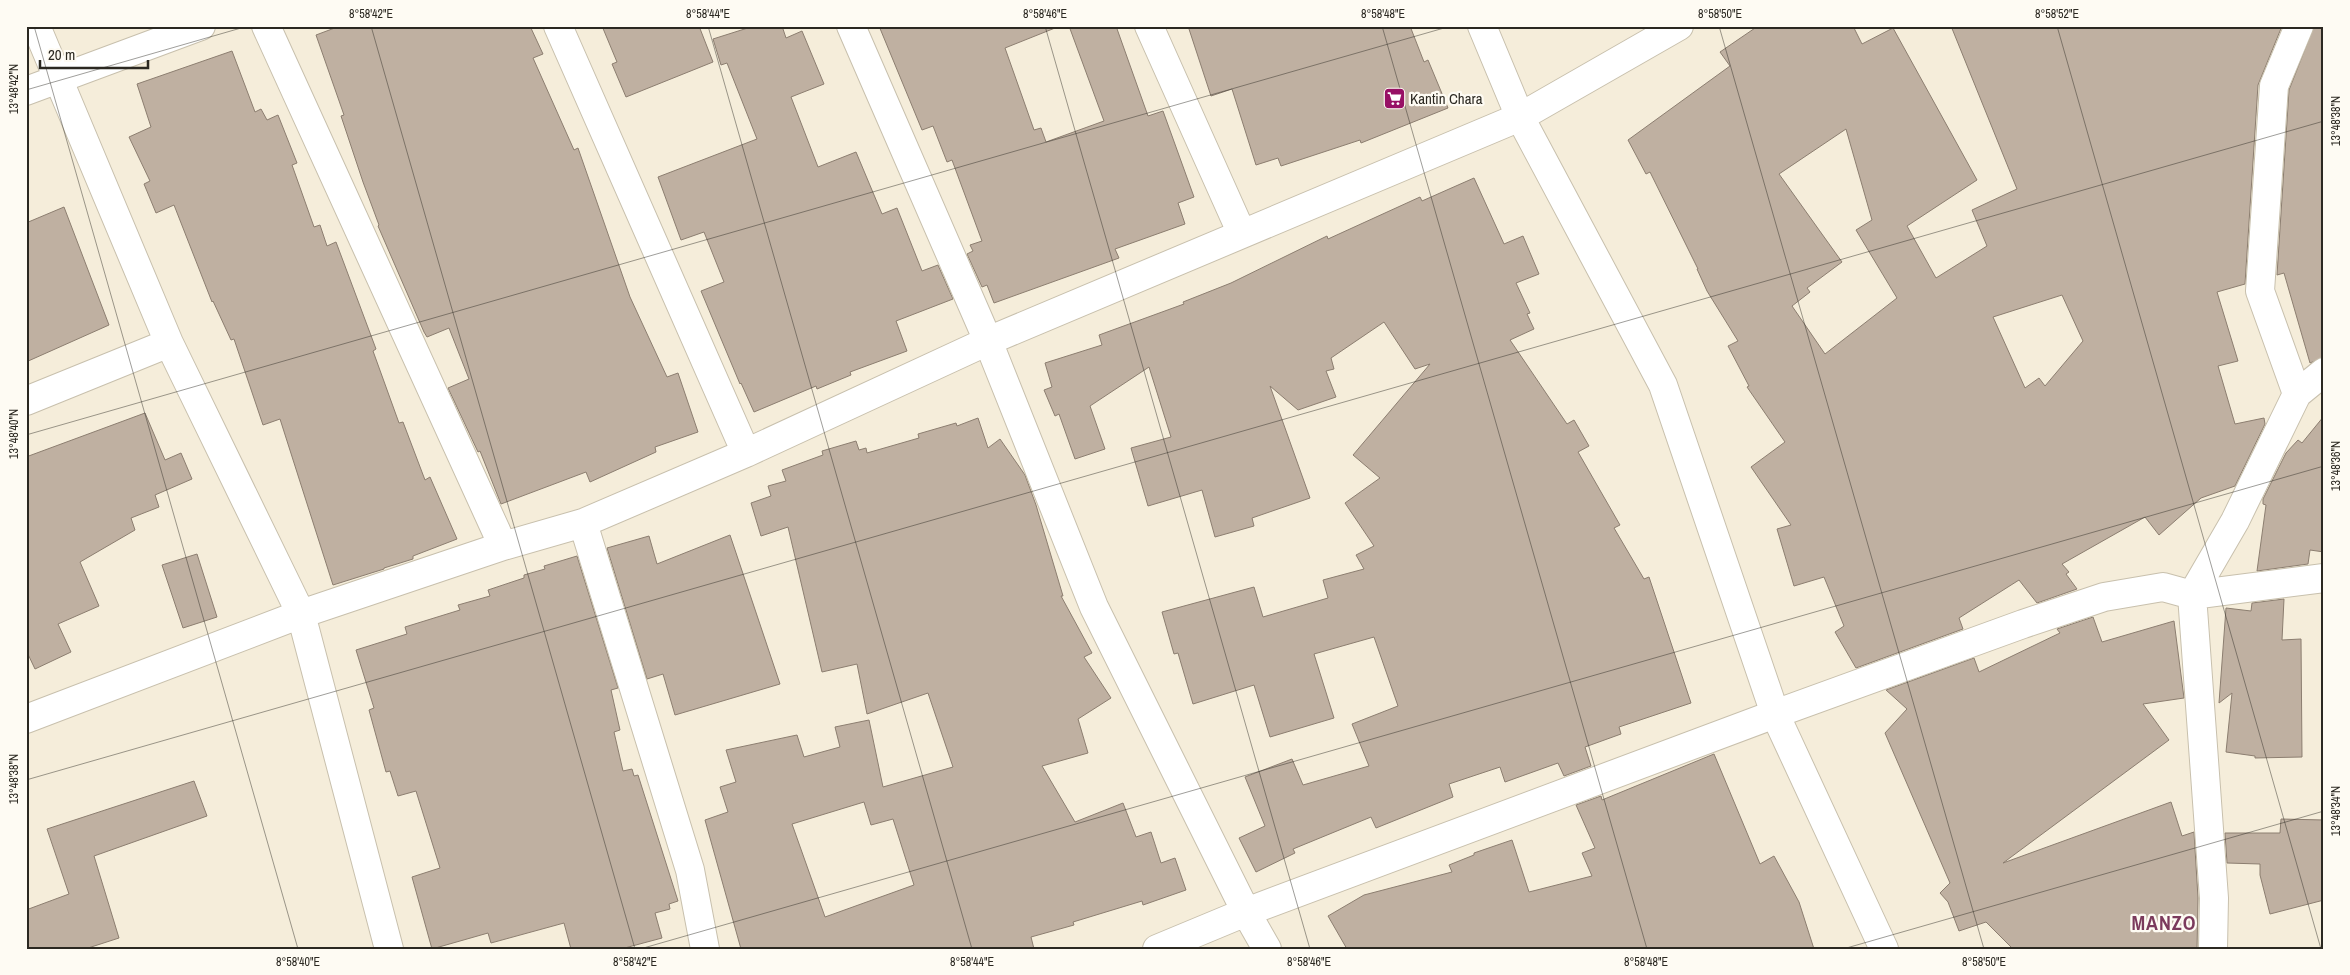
<svg xmlns="http://www.w3.org/2000/svg" width="2350" height="975" viewBox="0 0 2350 975" font-family="'Archivo Narrow',sans-serif">
<style>
.building{fill:#bfb0a1;stroke:#8c7e70;fill-rule:evenodd}
.lines{fill:none;stroke-linecap:round;stroke-linejoin:round}
.street-casing{stroke:#c8c0ad;stroke-width:30}
.secondary-casing{stroke:#c8c0ad;stroke-width:30}
.street{stroke:#fff;stroke-width:28}
.secondary{stroke:#fff;stroke-width:28}
.ticks{fill:none;stroke:#2b2821;stroke-width:1;stroke-opacity:0.45}
.labels{text-anchor:middle;dominant-baseline:central;stroke-width:4.5;stroke-linejoin:round;paint-order:stroke}
.poi-label{font-size:15px;fill:#2b2821;stroke:#fefbf3;text-anchor:start}
.district-label{font-size:20px;font-weight:bold;letter-spacing:1px;fill:#7b3a5c;stroke:#fefbf3}
.neatline{fill:none;stroke:#2b2821;stroke-width:2}
.ticks-label{font-size:12px;text-anchor:middle;fill:#2b2821}
</style>
<rect width="100%" height="100%" fill="#f5edda"/>
<!-- building -->
<path class="building" d="M340,26H530L543,54L533,58L574,150L578,148L630,297L667,377L678,373L698,432L655,447L656,452L590,482L586,472L501,504L480,451L478,452L448,388L469,379L449,328L427,337L424,332L378,226L379,225L363,182L341,116L344,115L316,35Z
M602,26H699L713,62L626,97L612,64L617,62Z
M754,26H782L786,38L802,31L824,84L791,97L818,167L856,152L882,214L897,208L922,271L938,265L953,299L896,321L907,351L850,372L851,375L817,389L816,386L754,412L741,383L740,384L701,291L724,282L704,232L681,240L658,177L757,139L727,63L721,65L713,39Z
M879,26H1055V28L1005,48L1034,130L1041,128L1046,142L1104,121L1069,26H1116L1148,116L1163,111L1194,197L1178,203L1185,224L1115,249L1119,258L994,303L987,285L982,287L967,254L973,251L970,245L982,241L952,160L947,162L933,126L922,130Z
M1188,26H1410L1424,62L1428,60L1448,108L1361,143L1360,140L1281,166L1278,158L1256,165L1232,89L1211,96Z
M1758,26H1853L1862,44L1893,28L1977,180L1907,226L1936,278L1987,246L1972,210L2017,189L1951,26H2282L2258,85L2245,284L2217,292L2238,361L2218,366L2235,424L2264,418L2265,424L2235,486L2201,498L2159,535L2145,517L2062,564L2069,572L2066,574L2077,589L2037,603L2019,580L1959,618L1963,629L1856,668L1835,632L1844,626L1824,577L1794,586L1777,529L1791,525L1751,467L1785,442L1747,387L1749,386L1728,346L1738,341L1707,291L1697,269H1698L1650,172L1646,174L1628,140L1730,66L1720,52ZM1846,129L1872,220L1856,230L1897,298L1825,354L1792,306L1810,292L1807,288L1842,262L1779,174ZM2062,295L2083,341L2045,386L2039,378L2025,388L1993,317Z
M2314,26H2324V357L2310,363L2284,273L2277,275L2289,90Z
M232,51L255,112L261,109L267,120L278,115L297,163L292,165L314,227L320,225L327,246L336,242L376,349L373,351L399,423L403,422L425,480L430,477L457,539L413,556V559L384,568V569L333,585L280,419L263,425L234,339L231,340L213,301L212,302L174,205L156,213L144,184L150,181L129,137L151,127L137,84Z
M1474,178L1504,244L1523,236L1539,274L1516,283L1530,313L1527,314L1534,329L1510,340L1567,424L1574,420L1589,446L1578,452L1620,525L1614,528L1644,579L1649,577L1691,703L1619,727L1621,734L1585,747L1591,766L1564,776L1558,763L1505,782L1500,767L1449,784L1453,797L1376,828L1371,817L1293,849L1295,853L1256,872L1239,838L1265,826L1245,777L1292,759L1303,785L1369,766L1352,724L1398,706L1374,637L1314,654L1334,718L1270,737L1254,685L1193,704L1178,653L1174,654L1162,612L1254,587L1263,617L1328,598L1323,580L1364,569L1356,555L1374,546L1345,503L1380,478L1353,455L1430,364L1415,369L1384,322L1331,358L1334,369L1326,371L1336,397L1298,410L1270,386L1310,498L1252,518L1254,526L1215,537L1202,490L1148,506L1131,448L1171,437L1149,367L1090,406L1105,449L1075,459L1059,414L1055,416L1044,390L1052,387L1045,363L1102,345L1099,335L1184,304L1183,302L1231,283L1327,236L1328,239L1420,197L1422,201Z
M64,207L109,325L26,362V223Z
M145,413L165,460L181,453L192,479L155,495L159,507L131,518L135,530L80,562L99,606L58,624L71,652L35,669L26,650V457Z
M2324,416V552L2310,550L2308,564L2257,571L2266,505L2263,504V499L2286,453L2298,440L2302,443Z
M978,418L988,448L1000,439L1025,475L1036,505L1063,596H1061L1092,653L1084,657L1111,698L1078,719L1088,753L1042,766L1075,822L1123,803L1136,837L1151,832L1161,863L1175,858L1186,890L1143,905L1142,901L1073,922L1074,925L1031,937L1034,949H741L705,820L728,812L720,787L736,782L726,750L797,735L804,757L840,747L835,727L869,720L883,787L953,767L928,693L867,714L857,664L822,672L788,527L761,536L751,503L771,496L768,486L786,481L782,470L823,455L822,451L856,441L859,450L866,448L867,453L919,438L918,434L956,423L957,426ZM864,802L871,825L893,819L914,885L825,917L792,824Z
M730,535L780,684L675,715L663,674L647,679L607,548L649,536L657,564Z
M197,554L217,617L183,628L162,565Z
M577,556L618,688L611,690L620,730L614,732L623,771L632,769L634,776L638,775L678,901L669,904L670,909L655,913L662,938L621,949H571L564,923L491,943L488,933L432,949L412,877L440,868L416,791L398,796L390,771L386,772L369,710L374,708L356,650L407,634L405,627L460,610L458,605L490,596L488,590L524,578V575L545,569L544,566Z
M2284,599L2282,640L2301,639L2302,757L2255,758V756L2226,752L2232,693L2219,703L2226,608L2251,611L2252,603Z
M2093,617L2102,642L2174,621L2184,698L2143,704L2169,740L2003,863L2171,802L2182,836L2194,832L2198,898L2197,949H2013L1986,922L1959,931L1948,902L1940,893L1950,883L1885,733L1907,709L1886,690L1974,658L1979,672L2060,633L2057,629Z
M1714,754L1760,864L1774,856L1799,902L1814,949H1347L1328,916L1364,895L1452,872L1449,865L1474,855V853L1512,840L1529,892L1592,876L1582,853L1595,848L1576,805L1601,796L1602,800Z
M194,781L207,816L94,856L119,938L85,949H26V910L69,894L47,829Z
M2281,819L2324,820V900L2270,914L2260,875V864L2227,863L2225,833H2280Z"/>
<g class="lines">
<defs>
<path id="street" d="M36,26L169,343L301,614L389,949
M266,26L503,546
M558,26L746,453
M851,26L988,341L1094,607L1246,912L1267,949
M1149,26L1242,234
M26,91L201,26
M2297,394L2260,291L2274,86L2299,26
M26,401L169,343
M583,523L690,870L705,949
M26,719L301,614L503,546L583,523L746,453L988,341L1520,117L1679,26
M1157,949L1246,912L1775,714L2023,624L2104,597L2163,587L2192,595L2324,578
M2213,949L2214,898L2192,595L2235,521L2297,394L2324,372"/>
<path id="secondary" d="M1482,26L1520,117L1663,385L1775,714L1884,949"/>
</defs>
<!-- street casing -->
<use href="#street" class="street-casing"/>
<!-- secondary casing -->
<use href="#secondary" class="secondary-casing"/>
<!-- street -->
<use href="#street" class="street"/>
<!-- secondary -->
<use href="#secondary" class="secondary"/>
</g>
<!-- ticks -->
<path class="ticks" d="M34,26L298,949M371,26L635,949M708,26L972,949M1045,26L1310,949M1382,26L1647,949M1719,26L1984,949M2057,26L2321,949M26,90L248,26M26,435L1451,26M26,780L2324,121M640,949L2324,466M1843,949L2324,811"/>
<!-- icons -->
<defs>
<symbol id="supermarket-square" viewBox="-11 -11 22 22"><rect x="-9" y="-9" width="18" height="18" rx="4" fill="#971065" stroke="#fefbf3"/><path d="M-6-5.5h2.5l.6 2H6L4.5 2H-2.5L-4.4-4H-6ZM-1.5 3.2a1.3 1.3 0 1 0 .1 0ZM3 3.2a1.3 1.3 0 1 0 .1 0Z" fill="#fff"/></symbol>
</defs>
<g fill-rule="evenodd">
<use href="#supermarket-square" x="1382" y="86" width="25" height="25"/>
</g>
<g class="labels">
<!-- poi labels -->
<g class="poi-label">
<text x="1410" y="98">Kantin Chara</text>
</g>
<!-- district labels -->
<g class="district-label">
<text x="2164" y="922">MANZO</text>
</g>
</g>
<!-- border -->
<rect width="2350" height="975" fill="none" stroke="#fefbf3" stroke-width="55"/>
<!-- scale -->
<path d="M40 60v8h108v-8" fill="none" stroke="#2b2821" stroke-width="2.5"/>
<text x="48" y="60" font-size="15" fill="#2b2821" stroke="#fefbf3" stroke-width="4" paint-order="stroke">20 m</text>
<rect x="28" y="28" width="2294" height="920" class="neatline"/>
<g class="ticks-label">
<text x="371" y="18">8°58'42"E</text>
<text x="708" y="18">8°58'44"E</text>
<text x="1045" y="18">8°58'46"E</text>
<text x="1383" y="18">8°58'48"E</text>
<text x="1720" y="18">8°58'50"E</text>
<text x="2057" y="18">8°58'52"E</text>
<text transform="translate(14 89) rotate(-90)" y="4">13°48'42"N</text>
<text transform="translate(2336 121) rotate(-90)" y="4">13°48'38"N</text>
<text transform="translate(14 434) rotate(-90)" y="4">13°48'40"N</text>
<text transform="translate(2336 466) rotate(-90)" y="4">13°48'36"N</text>
<text transform="translate(14 779) rotate(-90)" y="4">13°48'38"N</text>
<text transform="translate(2336 811) rotate(-90)" y="4">13°48'34"N</text>
<text x="298" y="966">8°58'40"E</text>
<text x="635" y="966">8°58'42"E</text>
<text x="972" y="966">8°58'44"E</text>
<text x="1309" y="966">8°58'46"E</text>
<text x="1646" y="966">8°58'48"E</text>
<text x="1984" y="966">8°58'50"E</text>
</g>
</svg>
